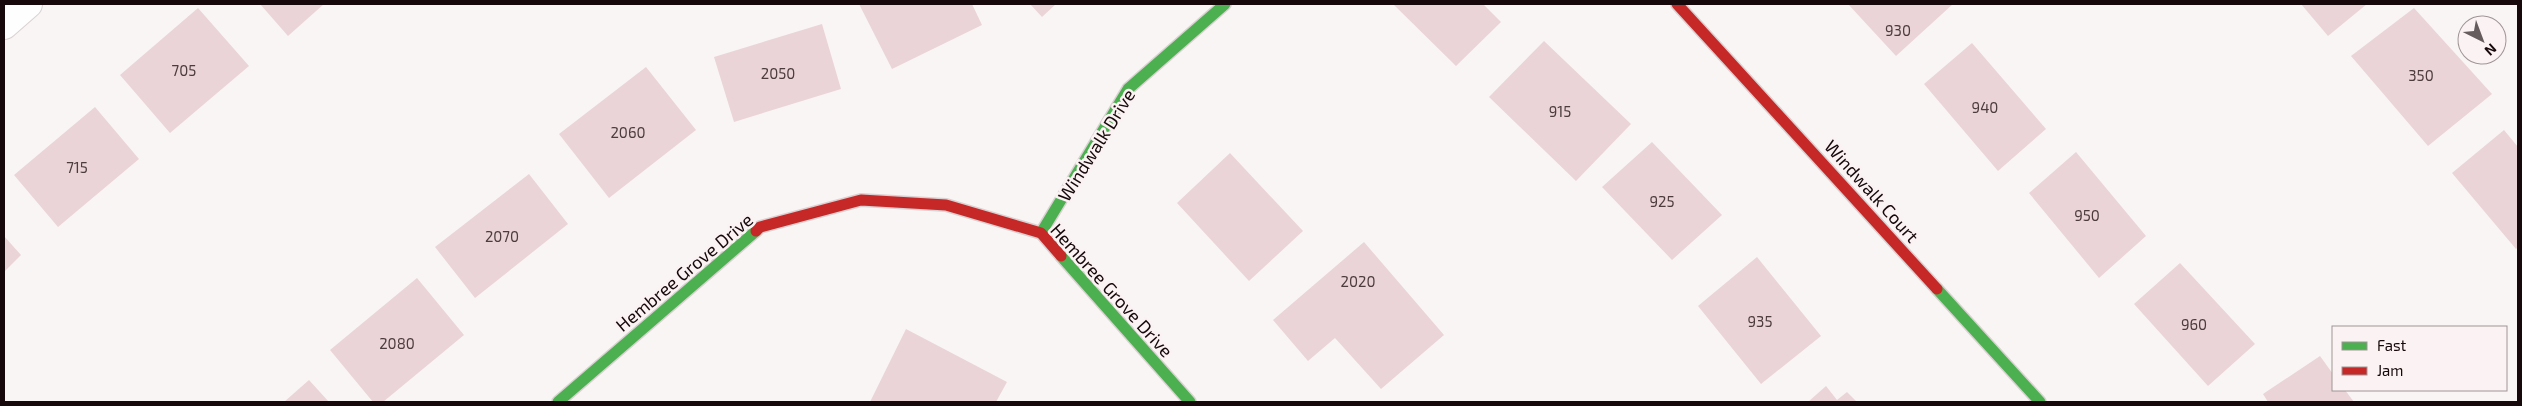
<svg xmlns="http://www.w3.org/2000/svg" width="2522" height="406" viewBox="0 0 2522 406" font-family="'Exo 2',sans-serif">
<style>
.building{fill:#ead4d7}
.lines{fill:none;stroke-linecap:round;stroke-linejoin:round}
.street-casing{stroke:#dad1d2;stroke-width:30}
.fast-casing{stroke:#dad1d2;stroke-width:14}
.jam-casing{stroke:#dad1d2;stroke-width:14}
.street{stroke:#fefefe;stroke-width:28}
.fast{stroke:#4caf50;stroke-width:11}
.jam{stroke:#c62828;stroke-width:11}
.labels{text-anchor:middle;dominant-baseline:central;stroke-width:5;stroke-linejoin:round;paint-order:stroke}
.number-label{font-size:15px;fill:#4c3c3e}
.street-label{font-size:18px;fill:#17090b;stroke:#fbf3f3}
</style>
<rect width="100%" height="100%" fill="#f9f5f5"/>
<!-- building -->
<path class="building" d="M260,4H324L288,36Z
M859,4H972L982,25L892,69Z
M1030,4H1056L1042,17Z
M1393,4H1483L1501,22L1456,66Z
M1848,4H1953L1896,56Z
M2301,4H2367L2328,36Z
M198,8L249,66L170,133L120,75Z
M2414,8L2492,94L2428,146L2351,56Z
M822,24L841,89L734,122L714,57Z
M1544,41L1631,124L1576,181L1489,97Z
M1972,43L2046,129L1998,171L1924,84Z
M646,67L696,130L609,198L559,134Z
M95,107L139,159L58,227L14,175Z
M2504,130L2518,147V247L2516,249L2452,173Z
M1652,142L1722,215L1672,260L1602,187Z
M2076,152L2146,236L2099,278L2029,193Z
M1230,153L1303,231L1249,281L1177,203Z
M529,174L568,224L475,298L435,247Z
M4,236L21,255L4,272Z
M1364,242L1444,335L1381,389L1335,338L1308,361L1273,320Z
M1757,257L1821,336L1761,384L1698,306Z
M2180,263L2255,344L2208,386L2134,304Z
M417,278L464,335L383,402H373L330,350Z
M906,329L1007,382L996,402H870Z
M2320,356L2333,374V390H2345L2354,402H2268L2263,394Z
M309,380L329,402H284Z
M1826,386L1837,400L1847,392L1857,402H1808Z"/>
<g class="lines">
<defs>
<path id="street" d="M4,25L28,4"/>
<path id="fast" d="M1041,233L1128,89L1225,4
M1061,256L1190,402
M1937,289L2040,402
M558,402L756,231"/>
<path id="jam" d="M1677,4L1937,289
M756,231L760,227L861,200L946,205L1041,233L1061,256"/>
</defs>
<!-- street casing -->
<use href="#street" class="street-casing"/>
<!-- fast casing -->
<use href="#fast" class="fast-casing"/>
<!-- jam casing -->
<use href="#jam" class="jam-casing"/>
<!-- street -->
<use href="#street" class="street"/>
<!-- fast -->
<use href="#fast" class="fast"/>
<!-- jam -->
<use href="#jam" class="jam"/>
</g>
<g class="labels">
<!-- number labels -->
<g class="number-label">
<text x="1898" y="30">930</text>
<text x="184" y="70">705</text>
<text x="778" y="73">2050</text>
<text x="2421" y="75">350</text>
<text x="1985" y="107">940</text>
<text x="1560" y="111">915</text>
<text x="628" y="132">2060</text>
<text x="77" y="167">715</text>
<text x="1662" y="201">925</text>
<text x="2087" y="215">950</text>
<text x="502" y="236">2070</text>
<text x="1358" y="281">2020</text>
<text x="1760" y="321">935</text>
<text x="2194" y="324">960</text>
<text x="397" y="343">2080</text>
</g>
<!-- street labels -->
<g class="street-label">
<text transform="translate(1096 145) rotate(-58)">Windwalk Drive</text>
<text transform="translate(1872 191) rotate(48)">Windwalk Court</text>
<text transform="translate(684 272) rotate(-40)">Hembree Grove Drive</text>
<text transform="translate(1112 290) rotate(48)">Hembree Grove Drive</text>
</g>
</g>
<!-- border -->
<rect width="2522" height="406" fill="none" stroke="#17090b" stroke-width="10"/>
<!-- legend -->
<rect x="2332" y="326" width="175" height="65" fill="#fbf3f3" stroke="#a09596"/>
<rect x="2342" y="342" width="25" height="8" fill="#4caf50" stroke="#a09596"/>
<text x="2377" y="351" font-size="15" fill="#17090b">Fast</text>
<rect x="2342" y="367" width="25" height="8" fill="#c62828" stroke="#a09596"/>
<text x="2377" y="376" font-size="15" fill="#17090b">Jam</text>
<!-- north arrow -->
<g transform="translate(2482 40) rotate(138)"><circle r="24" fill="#fbf3f3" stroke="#a09596"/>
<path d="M0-4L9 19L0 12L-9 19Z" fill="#665c5d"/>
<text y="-8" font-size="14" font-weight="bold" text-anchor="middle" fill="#17090b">N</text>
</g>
</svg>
